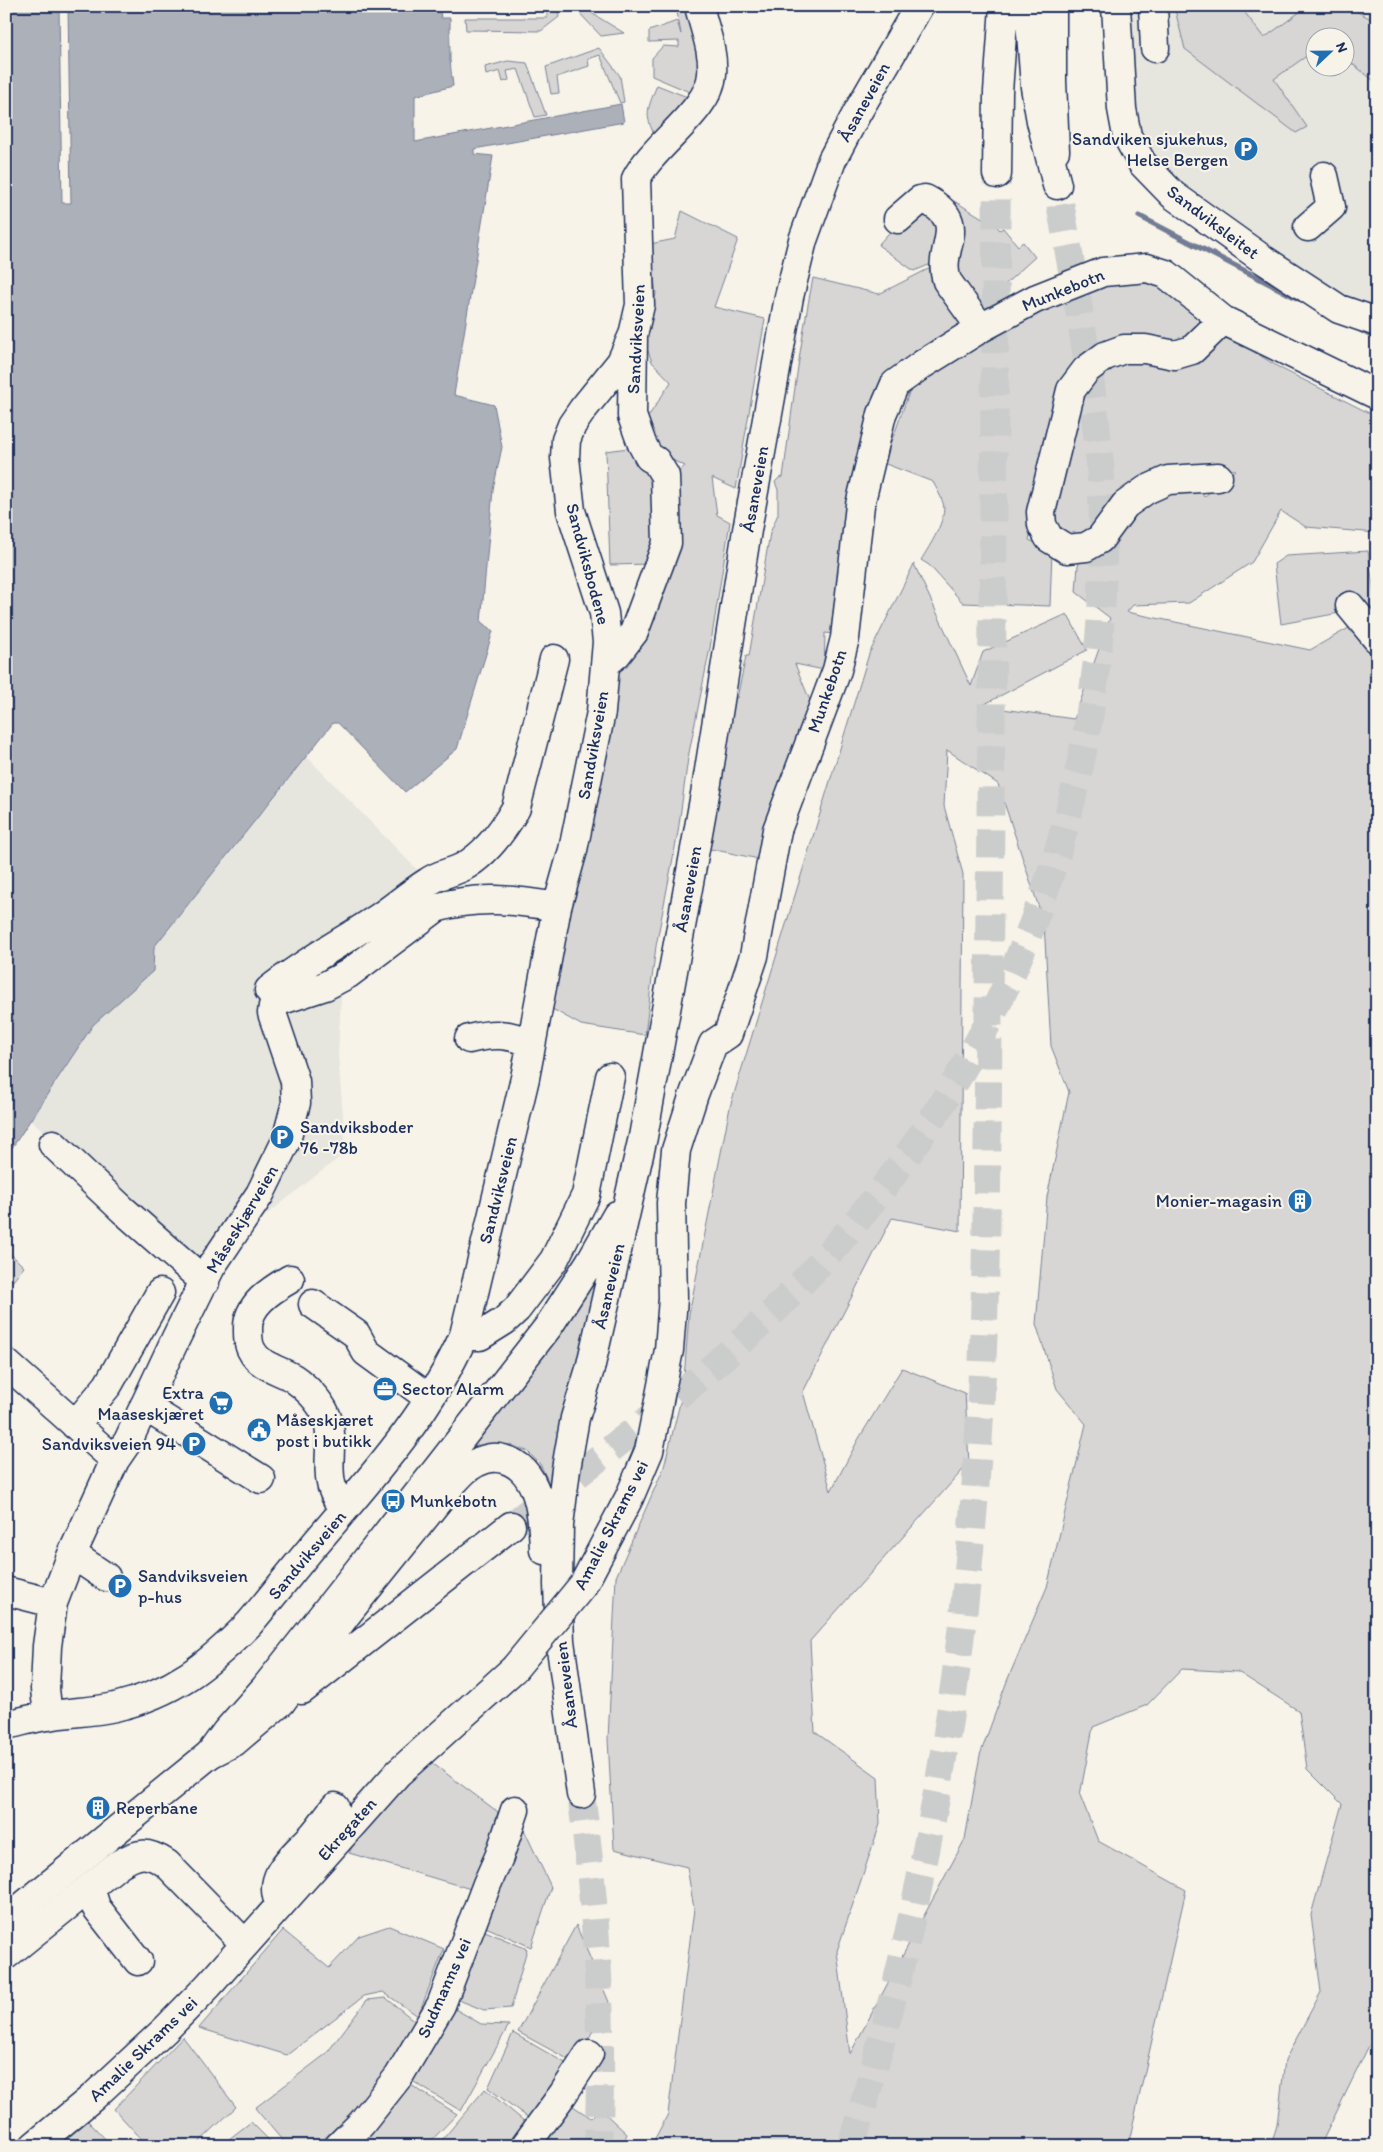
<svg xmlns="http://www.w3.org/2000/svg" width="1383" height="2152" viewBox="0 0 1383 2152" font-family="Itim,sans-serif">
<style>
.built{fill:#e6e5de;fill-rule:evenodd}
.green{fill:#d7d6d4;stroke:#798299;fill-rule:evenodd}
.water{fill:#acb0b9;stroke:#727c95}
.pier{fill:#f7f3e8}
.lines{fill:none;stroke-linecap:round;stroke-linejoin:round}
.stream{stroke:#727c95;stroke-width:5.5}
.highway-tunnel{stroke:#cbcccc;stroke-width:28;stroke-dasharray:28 14;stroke-linecap:butt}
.minor-casing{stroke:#1b2f5e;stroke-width:31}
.major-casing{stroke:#1b2f5e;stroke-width:31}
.highway-casing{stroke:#1b2f5e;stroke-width:31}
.minor{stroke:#f7f3e8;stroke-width:28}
.major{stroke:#f7f3e8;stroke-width:28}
.highway{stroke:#f7f3e8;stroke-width:28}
.minor-bridge-casing{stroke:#1b2f5e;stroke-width:31;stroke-linecap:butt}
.minor-bridge{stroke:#f7f3e8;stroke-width:28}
.labels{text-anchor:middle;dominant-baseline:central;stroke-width:4.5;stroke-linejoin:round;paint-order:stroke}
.street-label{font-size:18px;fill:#1b2f5e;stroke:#f7f3e8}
.poi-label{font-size:18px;fill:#1b2f5e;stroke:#f7f3e8;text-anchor:start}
</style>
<rect width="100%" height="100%" fill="#f7f3e8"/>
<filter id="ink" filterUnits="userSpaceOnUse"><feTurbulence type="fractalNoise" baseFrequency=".02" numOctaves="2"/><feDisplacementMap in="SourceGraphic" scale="10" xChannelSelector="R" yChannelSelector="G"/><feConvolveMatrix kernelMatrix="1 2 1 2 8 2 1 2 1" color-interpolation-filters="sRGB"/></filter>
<g filter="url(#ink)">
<!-- built -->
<path class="built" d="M1112,6H1377V334L1367,332L1283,292L1139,173ZM1316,38H1346V68H1316Z
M307,757L434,887L341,997L338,1055L346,1152L242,1234L213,1281L31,1120L93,1025L153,971L154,947Z"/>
<!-- green -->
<path class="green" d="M547,6H557L559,17L541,31L466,30L465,18H547Z
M573,6H580L624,33L601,36Z
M676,6H695L704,50L699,96L652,76V58L663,46L679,47V41L649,42V31L677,21L681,34Z
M1174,6H1240L1264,38L1308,6H1346L1377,22V83L1346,59V38H1316L1315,50L1274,79L1307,127L1296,133L1185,49Z
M599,48L620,76L624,102L620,103L600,55L588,59L589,66L557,77L559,93L551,94L546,67Z
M508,61L527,63L546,115L535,117L518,69L507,71L509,80L503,82L500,71L486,75L485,67Z
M657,85L695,100L658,143C644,114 646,113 657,85Z
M954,201L996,226L1000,230L1003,228L1018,246L1023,242L1035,257L980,307L950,276L944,210Z
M926,204L941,217V260L914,271L878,245L896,225Z
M682,211L738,239L714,307L765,319L736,489L712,478L717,515L730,522L710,648L688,758L678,832L656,946L645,1035L581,1025L547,1006L611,680L638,632L665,484L685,466L651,450L642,426L671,382L652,362L644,340L656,294L650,244L675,239Z
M936,265L968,323L904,369L852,486L841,548L835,634L825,633L824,670L795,664L813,708L759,859L706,848L731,697L737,698L746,656H749L770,533L778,514V490L775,482L779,478L783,477C792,410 800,344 813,278L879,294Z
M1128,279L1156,283L1202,315L1201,330L1195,339L1105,349L1043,475L1029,540L1052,551L1050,606L963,603L929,565L921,560C929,547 948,518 943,503C941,496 936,488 933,482L878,461L894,435L911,387L1041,303Z
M1221,331L1280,368L1377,417V533L1306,527L1281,511L1252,562L1189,603L1133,605L1127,612L1310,650L1377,612V2029L1320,2146H1271L1277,2125L1285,2060L1321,1992L1311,1915L1342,1804L1307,1769L1299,1711L1238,1672L1182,1669L1147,1705L1093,1727L1080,1795L1098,1841L1186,1890L1128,2146H651L668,2114L694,1909L687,1867L614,1849L608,1739L616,1577L664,1467L683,1391L689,1314L730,1107L869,654L914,564L971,686L983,652L1067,614L1087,650L981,706L1074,719L1110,618L1076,592L1078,565L1083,558L1107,543L1127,513L1157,492L1194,481L1204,497L1236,470L1173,466L1121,500L1096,538L1080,544L1063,541L1057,536L1048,519L1049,507L1059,467L1071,455L1064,439C1074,409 1080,378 1111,363C1119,359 1128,356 1137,357C1151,358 1168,368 1182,363C1198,358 1210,343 1221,331ZM947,750L998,784L1044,923L1051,1046L1069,1092L1047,1197L1036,1324L1057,1389L1086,1424L1047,1587L1007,1681L980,1755L965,1839L850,2054L837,1951L880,1824L878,1777L815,1732L810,1641L969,1463L965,1393L902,1368L858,1440L831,1491L803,1392L892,1218L960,1231L963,874L944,806Z
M636,447L654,469L658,512L651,564L610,565L606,451Z
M1368,551L1376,606L1281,624L1274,564L1286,556Z
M8,1251L24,1267L13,1281L6,1275Z
M594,1273L599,1277L549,1483L540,1464L527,1451L510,1445L488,1448L434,1489Z
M428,1760L498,1812L474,1890L349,1853L358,1835Z
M520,1821L551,1887L531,1947L479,1924Z
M576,1925L609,2002L575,2063L518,2032Z
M389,1926L444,1949L418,2016L383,1992L364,1996L287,2055L199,2028L283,1930L329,1968L359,1936Z
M478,1928L527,1949L511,2008L484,2010L456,1999Z
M386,1998L416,2022L396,2059L358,2107L316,2146H287L255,2108L326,2054L367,2000Z
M450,2006L481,2024L509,2025L461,2111L409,2079Z
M513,2033L572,2067L534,2122L488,2088Z
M183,2037L236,2107L195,2146H148L114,2109Z
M406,2082L457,2114L426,2146H372L363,2132Z
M485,2089L530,2126L514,2146H437Z
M570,2104L591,2118L600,2109L627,2134L622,2146H535Z
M88,2121L112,2146H58Z
M251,2122L275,2146H220Z"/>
<!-- water -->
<path class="water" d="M6,6H59L62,203H71L68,6H439L441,18H450V60L453,86L415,96V142L621,104L624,122L474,149V154L493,156L454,395L494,405L502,447L493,490L481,622L493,631L457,749L405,792L338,723H333L154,947L153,971L93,1025L6,1157Z"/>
<!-- pier -->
<path class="pier" d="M450,32H452L454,75L452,76Z"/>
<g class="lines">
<!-- stream -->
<path class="stream" d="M1139,216L1299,299
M1359,329L1377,339"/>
<!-- highway-tunnel -->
<path class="highway-tunnel" d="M511,1526C605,1452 705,1381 789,1296C994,1088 1108,820 1103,526C1101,411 1076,298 1057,185
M581,1794C597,1911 604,2028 598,2146
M851,2146C910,1955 950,1758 969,1560C989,1358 987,1155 989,952C992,693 994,433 997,174"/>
<defs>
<path id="minor" d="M1052,6V81L1055,151
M1116,6L1122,109L1127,136L1142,163L1173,195L1264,260L1339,309L1377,322
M1153,6L1155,48
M898,219L920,200L925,199C973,224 935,247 947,281L981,328
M1308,227L1331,207L1324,176
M1218,477L1168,480L1146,490L1125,505L1100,539L1086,547L1067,549L1049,538L1042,525L1041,512L1071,390L1086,370L1105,356L1124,349H1145L1175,355L1192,350L1223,320
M1350,606L1377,639
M605,664L617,654L634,632L667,543L665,476L656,461L649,457L642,444L632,416L633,335L640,305L636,179C653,145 710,110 712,74C714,51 704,28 699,6
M279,1001L269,990C304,962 344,941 381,916C397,905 412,892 428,882C439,874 451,873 463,867C485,855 504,829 516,808L554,659
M469,1039C492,1033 510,1033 531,1044
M53,1144L123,1210L205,1282
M290,1279C271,1290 247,1305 248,1329C248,1336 248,1345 252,1351C259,1366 280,1370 293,1378C305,1386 320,1401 326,1415C335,1437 326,1461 331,1483C332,1492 339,1502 343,1511
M313,1304L356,1334L366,1352L429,1398
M464,1335L480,1336L504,1321L517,1309L554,1260L586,1195L610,1077
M6,1363L115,1460
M144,1406L261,1479
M75,1425L108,1385L160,1293
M72,1554L106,1577
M583,1585L629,1498L649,1451L669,1350L673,1298L671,1203L676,1150L694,1094L713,1044L728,1034L754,956L777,830L837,670L845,638L860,505L882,414L895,384L923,364L981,328L1035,299L1103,272L1147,268L1166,274L1223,320L1377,395
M6,1591L53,1603
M48,1716L45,1689L47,1646L53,1603L72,1554L115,1460L128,1441L176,1338L211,1267L260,1194L286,1141L296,1103L295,1081L272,1013L273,1006L279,1001L325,986L348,974L436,908C477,895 516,900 557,907
M6,1725C20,1722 33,1718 47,1716C70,1712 93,1712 115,1707C174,1693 207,1666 249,1624C271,1598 292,1571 314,1545C370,1479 429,1415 464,1335L525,1078L557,907L573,850L601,712L607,642L604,613L571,511L565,458L566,440L572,425L583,409L621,362L633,335
M88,1889L92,1894L96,1907L138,1961
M280,1904C265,1875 296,1854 313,1835C321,1826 327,1816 335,1807
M6,1955L119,1864C139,1852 147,1851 167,1864L245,1944
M34,2146L93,2097L165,2030L208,1986L398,1773L514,1669
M339,2146L361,2124L399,2076L441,2005L487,1884L499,1857L515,1810
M525,2146L563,2094L589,2054"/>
<path id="major" d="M6,1920L210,1754L234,1742L281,1702"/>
<path id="highway" d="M1029,6L1035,87L1041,121L1057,185
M997,174L998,92L1004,6
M302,1690L511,1526
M281,1702L346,1615L449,1487C455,1481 461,1473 468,1468C477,1461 492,1455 503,1459C540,1468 543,1518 544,1550
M210,1754L226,1732L265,1688L360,1568L548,1327L590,1262L617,1215
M581,1794L560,1641L558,1584L559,1525L566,1469L575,1418L590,1369L643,1137L707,783L747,530L789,297L803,240L832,160L857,113L919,6"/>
</defs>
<!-- minor casing -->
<use href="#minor" class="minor-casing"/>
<!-- major casing -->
<use href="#major" class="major-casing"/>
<!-- highway casing -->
<use href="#highway" class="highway-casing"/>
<!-- minor -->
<use href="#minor" class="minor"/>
<!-- major -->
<use href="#major" class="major"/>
<!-- highway -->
<use href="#highway" class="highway"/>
<defs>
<path id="minor-bridge" d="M514,1669L583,1585"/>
</defs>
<!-- minor-bridge casing -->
<use href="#minor-bridge" class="minor-bridge-casing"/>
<!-- minor-bridge -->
<use href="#minor-bridge" class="minor-bridge"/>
</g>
</g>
<!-- icons -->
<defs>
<symbol id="parking-disc" viewBox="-11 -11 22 22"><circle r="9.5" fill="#1f6fb2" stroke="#f7f3e8"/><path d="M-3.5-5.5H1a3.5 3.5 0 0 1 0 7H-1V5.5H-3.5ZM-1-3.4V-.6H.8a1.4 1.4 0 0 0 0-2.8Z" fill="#fff"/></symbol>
<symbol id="building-disc" viewBox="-11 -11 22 22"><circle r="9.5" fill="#1f6fb2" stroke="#f7f3e8"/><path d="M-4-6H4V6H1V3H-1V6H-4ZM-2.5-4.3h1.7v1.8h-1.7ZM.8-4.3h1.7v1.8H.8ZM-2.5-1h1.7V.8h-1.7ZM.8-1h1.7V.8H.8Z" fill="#fff"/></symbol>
<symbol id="office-disc" viewBox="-11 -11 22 22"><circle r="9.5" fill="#1f6fb2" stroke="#f7f3e8"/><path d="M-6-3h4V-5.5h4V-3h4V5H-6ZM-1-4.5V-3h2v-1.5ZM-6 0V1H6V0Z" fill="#fff"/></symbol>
<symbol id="supermarket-disc" viewBox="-11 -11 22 22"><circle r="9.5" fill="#1f6fb2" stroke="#f7f3e8"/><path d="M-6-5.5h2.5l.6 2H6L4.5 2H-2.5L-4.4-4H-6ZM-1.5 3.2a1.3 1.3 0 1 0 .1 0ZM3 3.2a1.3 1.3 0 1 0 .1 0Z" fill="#fff"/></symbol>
<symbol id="civic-disc" viewBox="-11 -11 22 22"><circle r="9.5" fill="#1f6fb2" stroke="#f7f3e8"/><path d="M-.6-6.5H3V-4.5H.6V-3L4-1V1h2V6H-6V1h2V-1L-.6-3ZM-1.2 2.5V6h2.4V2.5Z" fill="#fff"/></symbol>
<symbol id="bus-disc" viewBox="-11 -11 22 22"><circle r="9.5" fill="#1f6fb2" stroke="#f7f3e8"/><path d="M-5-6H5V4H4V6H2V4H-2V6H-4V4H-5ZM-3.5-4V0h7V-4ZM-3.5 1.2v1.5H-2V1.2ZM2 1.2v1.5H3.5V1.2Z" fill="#fff"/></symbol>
</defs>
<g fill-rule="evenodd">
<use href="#parking-disc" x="1232" y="135" width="28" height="28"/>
<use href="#parking-disc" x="268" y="1123" width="28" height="28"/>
<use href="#building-disc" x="1286" y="1187" width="28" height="28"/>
<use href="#office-disc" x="371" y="1375" width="28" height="28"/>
<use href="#supermarket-disc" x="207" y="1389" width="28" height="28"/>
<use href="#civic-disc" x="245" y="1416" width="28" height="28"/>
<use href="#parking-disc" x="180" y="1430" width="28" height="28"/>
<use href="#bus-disc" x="379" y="1487" width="28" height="28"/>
<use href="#parking-disc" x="106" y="1572" width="28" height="28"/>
<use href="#building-disc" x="84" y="1794" width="28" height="28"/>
</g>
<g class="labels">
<!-- street labels -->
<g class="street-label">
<text transform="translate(864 102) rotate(-61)">Åsaneveien</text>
<text transform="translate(1213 222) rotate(37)">Sandviksleitet</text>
<text transform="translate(1063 290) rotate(-22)">Munkebotn</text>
<text transform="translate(636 339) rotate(-87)">Sandviksveien</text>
<text transform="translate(755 489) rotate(-80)">Åsaneveien</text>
<text transform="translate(588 564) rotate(75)">Sandviksbodene</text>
<text transform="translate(827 691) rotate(-71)">Munkebotn</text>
<text transform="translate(593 745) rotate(-80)">Sandviksveien</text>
<text transform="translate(688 889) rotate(-80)">Åsaneveien</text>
<text transform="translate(498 1190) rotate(-76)">Sandviksveien</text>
<text transform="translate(242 1219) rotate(-59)">Måseskjærveien</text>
<text transform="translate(609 1286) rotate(-77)">Åsaneveien</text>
<text transform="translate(611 1525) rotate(-63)">Amalie Skrams vei</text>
<text transform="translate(307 1555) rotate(-50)">Sandviksveien</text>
<text transform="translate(566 1685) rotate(-97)">Åsaneveien</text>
<text transform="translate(347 1829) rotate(-48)">Ekregaten</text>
<text transform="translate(444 1988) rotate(-66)">Sudmanns vei</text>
<text transform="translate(143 2049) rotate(-44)">Amalie Skrams vei</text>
</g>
<!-- poi labels -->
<g class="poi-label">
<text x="1228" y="139" text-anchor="end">Sandviken sjukehus,<tspan x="1228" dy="21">Helse Bergen</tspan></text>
<text x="300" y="1127">Sandviksboder<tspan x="300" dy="21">76 -78b</tspan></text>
<text x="1282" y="1201" text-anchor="end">Monier-magasin</text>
<text x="402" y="1389">Sector Alarm</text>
<text x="204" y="1393" text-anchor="end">Extra<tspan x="204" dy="21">Maaseskjæret</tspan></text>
<text x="276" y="1420">Måseskjæret<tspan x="276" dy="21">post i butikk</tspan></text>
<text x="176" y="1444" text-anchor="end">Sandviksveien 94</text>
<text x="410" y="1501">Munkebotn</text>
<text x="138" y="1576">Sandviksveien<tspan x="138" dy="21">p-hus</tspan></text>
<text x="116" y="1808">Reperbane</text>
</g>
</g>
<!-- margin -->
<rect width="1383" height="2152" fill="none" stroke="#f7f3e8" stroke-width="25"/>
<rect x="12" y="12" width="1358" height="2127" fill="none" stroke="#1b2f5e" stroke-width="2" filter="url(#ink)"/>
<!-- north arrow -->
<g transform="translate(1330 52) rotate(68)"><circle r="24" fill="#f7f3e8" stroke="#9fa5b1"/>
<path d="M0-4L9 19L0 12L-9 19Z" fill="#1f6fb2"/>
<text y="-8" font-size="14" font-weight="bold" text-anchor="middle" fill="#1b2f5e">N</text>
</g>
</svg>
